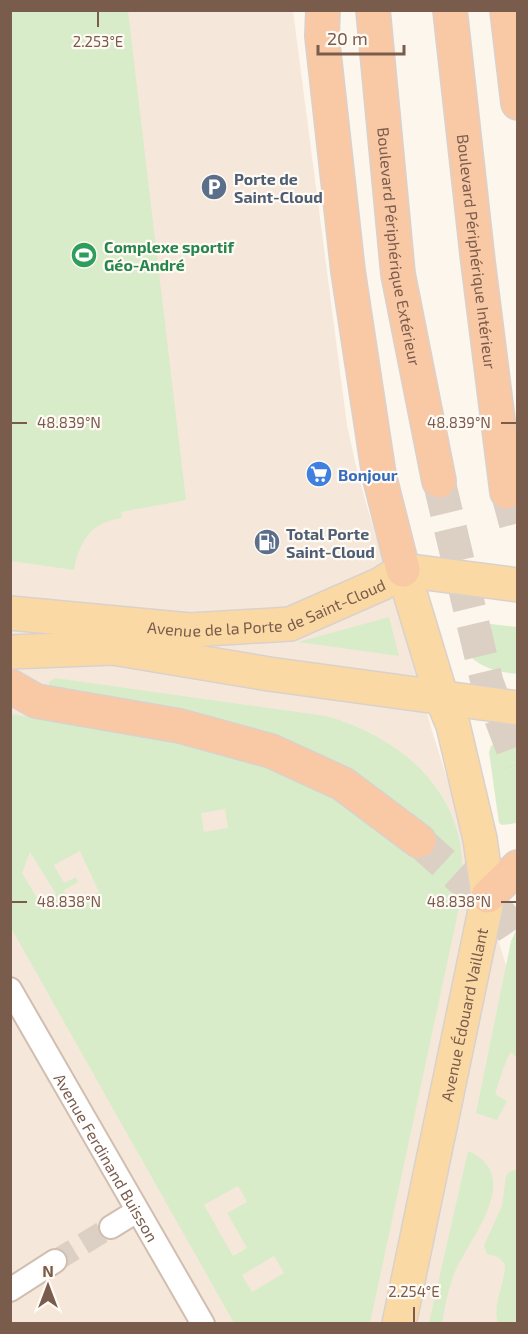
<svg xmlns="http://www.w3.org/2000/svg" width="528" height="1334" viewBox="0 0 528 1334" font-family="'Exo 2',sans-serif">
<style>
.residential{fill:#f5e8da}
.green{fill:#d8ecc9;fill-rule:evenodd}
.lines{fill:none;stroke-linecap:round;stroke-linejoin:round}
.minor-tunnel{stroke:#dcd0c4;stroke-width:22;stroke-dasharray:22 11;stroke-linecap:butt}
.trunk-tunnel{stroke:#dcd0c4;stroke-width:33;stroke-dasharray:33 16;stroke-linecap:butt}
.minor-casing{stroke:#d1beb0;stroke-width:26}
.primary-casing{stroke:#dad1cd;stroke-width:36}
.trunk-casing{stroke:#dad1cd;stroke-width:36}
.minor{stroke:#fff;stroke-width:22}
.primary{stroke:#fbd9a5;stroke-width:33}
.trunk{stroke:#f9c8a4;stroke-width:33}
.ticks{fill:none;stroke:#7a5c4d;stroke-width:2}
.labels{text-anchor:middle;dominant-baseline:central;stroke-width:4.5;stroke-linejoin:round;paint-order:stroke}
.service-label{font-size:16px;font-weight:bold;fill:#4e5e75;stroke:#fffaf3;text-anchor:start}
.leisure-label{font-size:16px;font-weight:bold;fill:#27864d;stroke:#fffaf3;text-anchor:start}
.street-label{font-size:16px;fill:#7a5c4d;stroke:#fffaf3}
.shop-label{font-size:16px;font-weight:bold;fill:#366cbe;stroke:#fffaf3;text-anchor:start}
.ticks-label{font-size:15px;text-anchor:middle;fill:#7a5c4d;stroke:#fffaf3;stroke-width:4.5;stroke-linejoin:round;paint-order:stroke}
</style>
<rect width="100%" height="100%" fill="#fdf6ec"/>
<!-- residential -->
<path class="residential" d="M10,11H293L347,425L358,475L433,734L517,1000V1323H11Z"/>
<!-- green -->
<path class="green" d="M11,10L128,11L186,500L121,512L122,518C90,523 80,540 74,570L11,561Z
M389,617L399,656L298,642Z
M491,624L517,627V674C497,672 471,666 463,645C467,630 476,626 491,624Z
M55,678L326,716C386,733 442,772 458,834C464,857 462,880 460,903L370,1323H234L11,928L10,714C91,727 175,733 252,761C287,773 319,791 350,809L376,790L53,691L49,686V682ZM225,809L228,828L204,832L201,813ZM80,851L99,892L72,904L64,890L78,882L76,877L64,883L54,865ZM30,852L56,894L40,903L22,873ZM238,1186L247,1202L227,1213L247,1248L233,1256L204,1205ZM274,1256L284,1273L252,1292L242,1275Z
M494,744L517,746V823L502,825L499,823L489,752L491,746Z
M517,928V1058L511,1052C505,1060 499,1083 495,1094L507,1101L497,1120L476,1113L511,941Z
M468,1151C526,1176 468,1240 454,1274C448,1290 445,1307 442,1323H429Z
M515,1170H518L517,1323H498C492,1303 505,1285 505,1264L498,1257L487,1254L484,1245L502,1206L506,1176L510,1171Z"/>
<g class="lines">
<!-- minor-tunnel -->
<path class="minor-tunnel" d="M55,1261L111,1227"/>
<!-- trunk-tunnel -->
<path class="trunk-tunnel" d="M439,481L487,682L518,764
M507,492L518,533
M419,841L502,916L518,940"/>
<defs>
<g id="minor">
<path id="s1" d="M10,989L203,1324"/>
<path d="M111,1227L137,1211"/>
<path d="M10,1290L55,1261"/>
</g>
<g id="primary">
<path id="s2" d="M10,613L190,630L290,624L381,584L403,570L518,585"/>
<path d="M10,652L113,648L269,674L518,708"/>
<path id="s3" d="M399,1324L488,896L480,839L453,725L442,699L403,570"/>
</g>
<g id="trunk">
<path d="M323,10L322,36L348,271L379,475L403,570"/>
<path id="s4" d="M373,10L398,274L439,481"/>
<path id="s5" d="M450,10L478,262L507,492"/>
<path d="M507,10L518,103"/>
<path d="M10,686L36,701L180,726L271,751L343,784L419,841"/>
<path d="M488,896L518,867"/>
</g>
</defs>
<!-- minor casing -->
<use href="#minor" class="minor-casing"/>
<!-- primary casing -->
<use href="#primary" class="primary-casing"/>
<!-- trunk casing -->
<use href="#trunk" class="trunk-casing"/>
<!-- minor -->
<use href="#minor" class="minor"/>
<!-- primary -->
<use href="#primary" class="primary"/>
<!-- trunk -->
<use href="#trunk" class="trunk"/>
</g>
<!-- ticks -->
<path class="ticks" d="M98,12V27M12,423H27M501,423H516M12,902H27M501,902H516M414,1307V1322"/>
<!-- icons -->
<defs>
<symbol id="parking-disc" viewBox="-11 -11 22 22"><circle r="9.5" fill="#5c6f8a" stroke="#fffaf3"/><path d="M-3.5-5.5H1a3.5 3.5 0 0 1 0 7H-1V5.5H-3.5ZM-1-3.4V-.6H.8a1.4 1.4 0 0 0 0-2.8Z" fill="#fff"/></symbol>
<symbol id="stadium-disc" viewBox="-11 -11 22 22"><circle r="9.5" fill="#2e9e5b" stroke="#fffaf3"/><path d="M0-5a6.5 5 0 1 0 0 10a6.5 5 0 1 0 0-10ZM-3.5-1.8h7v3.6h-7Z" fill="#fff"/></symbol>
<symbol id="supermarket-disc" viewBox="-11 -11 22 22"><circle r="9.5" fill="#3f7fe0" stroke="#fffaf3"/><path d="M-6-5.5h2.5l.6 2H6L4.5 2H-2.5L-4.4-4H-6ZM-1.5 3.2a1.3 1.3 0 1 0 .1 0ZM3 3.2a1.3 1.3 0 1 0 .1 0Z" fill="#fff"/></symbol>
<symbol id="fuel-disc" viewBox="-11 -11 22 22"><circle r="9.5" fill="#5c6f8a" stroke="#fffaf3"/><path d="M-5.5-6h7V0h2V4h1.3V-2.5L3-4.5l.8-.8L6-3V5H2.5V1h-1V6h-7ZM-4.2-4.7v3.2H.2V-4.7Z" fill="#fff"/></symbol>
</defs>
<g fill-rule="evenodd">
<use href="#parking-disc" x="199" y="172" width="30" height="30"/>
<use href="#stadium-disc" x="69" y="240" width="30" height="30"/>
<use href="#supermarket-disc" x="304" y="459" width="30" height="30"/>
<use href="#fuel-disc" x="252" y="527" width="30" height="30"/>
</g>
<g class="labels">
<!-- service labels -->
<g class="service-label">
<text x="234" y="178">Porte de<tspan x="234" dy="18">Saint-Cloud</tspan></text>
<text x="286" y="533">Total Porte<tspan x="286" dy="18">Saint-Cloud</tspan></text>
</g>
<!-- leisure labels -->
<g class="leisure-label">
<text x="104" y="246">Complexe sportif<tspan x="104" dy="18">Géo-André</tspan></text>
</g>
<!-- street labels -->
<g class="street-label">
<text stroke="none"><textPath href="#s4" startOffset="238">Boulevard Périphérique Extérieur</textPath></text>
<text stroke="none"><textPath href="#s5" startOffset="243">Boulevard Périphérique Intérieur</textPath></text>
<text stroke="none"><textPath href="#s2" startOffset="261">Avenue de la Porte de Saint-Cloud</textPath></text>
<text stroke="none"><textPath href="#s3" startOffset="316">Avenue Édouard Vaillant</textPath></text>
<text stroke="none"><textPath href="#s1" startOffset="194">Avenue Ferdinand Buisson</textPath></text>
</g>
<!-- shop labels -->
<g class="shop-label">
<text x="338" y="474">Bonjour</text>
</g>
</g>
<g class="ticks-label">
<text x="98" y="47">2.253°E</text>
<text x="69" y="428">48.839°N</text>
<text x="459" y="428">48.839°N</text>
<text x="69" y="907">48.838°N</text>
<text x="459" y="907">48.838°N</text>
<text x="414" y="1297">2.254°E</text>
</g>
<!-- border -->
<rect width="528" height="1334" fill="none" stroke="#7a5c4d" stroke-width="24"/>
<!-- north arrow -->
<g transform="translate(48 1286)" stroke="#fffaf3" stroke-width="4.5" paint-order="stroke">
<path d="M0-4.5L10 22L0 15L-10 22Z" fill="#7a5c4d"/>
<text y="-9" font-size="16" font-weight="bold" text-anchor="middle" fill="#7a5c4d">N</text>
</g>
<!-- scale -->
<path d="M318 45v9h86v-9" fill="none" stroke="#7a5c4d" stroke-width="3"/>
<text x="327" y="45" font-size="18" fill="#7a5c4d" stroke="#fffaf3" stroke-width="4.5" paint-order="stroke">20 m</text>
</svg>
